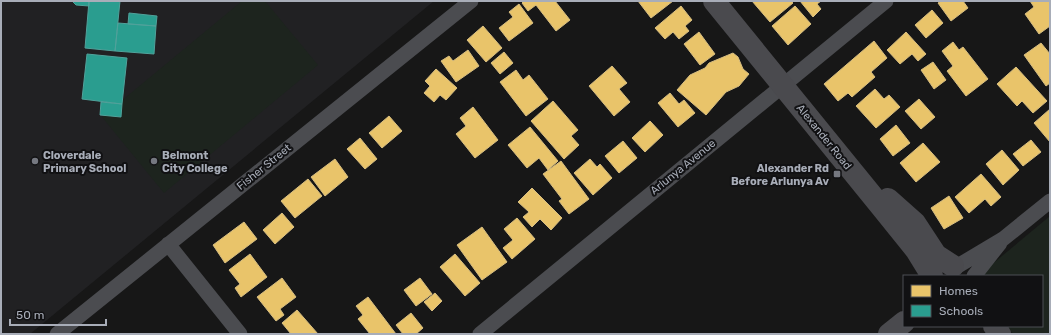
<svg xmlns="http://www.w3.org/2000/svg" width="1051" height="335" viewBox="0 0 1051 335" font-family="Rubik,sans-serif">
<style>
.built{fill:#212123}
.green{fill:#1d241e}
.homes{fill:#e9c46a;stroke:#d6bd81}
.schools{fill:#2a9d8f;stroke:#50a29b}
.lines{fill:none;stroke-linecap:round;stroke-linejoin:round}
.street{stroke:#4b4c50;stroke-width:15}
.secondary{stroke:#4a4a4e;stroke-width:22}
.poi-dot{fill:#757880;stroke:#111113;stroke-width:1.5}
.labels{text-anchor:middle;dominant-baseline:central;stroke-width:4;stroke-linejoin:round;paint-order:stroke}
.street-label{font-size:11px;fill:#a8adb8;stroke:#111113}
.poi-label{font-size:11px;font-weight:bold;fill:#a8adb8;stroke:#111113;text-anchor:start}
</style>
<rect width="100%" height="100%" fill="#171717"/>
<!-- built -->
<path class="built" d="M1,1H434L30,334H1Z"/>
<!-- green -->
<path class="green" d="M242,1H265L318,65L164,193L102,117Z
M1050,216V334H1013L1007,326H1042V276H981L990,266Z"/>
<!-- homes -->
<path class="homes" d="M524,1H555L570,20L556,31L536,5L528,11L522,3Z
M638,1H673L651,18Z
M752,1H791L793,3L770,22Z
M800,1H821L817,4L821,9L813,17Z
M941,1H963L968,8L951,21L938,3Z
M1030,1H1048L1050,3V26L1039,34L1025,14L1034,7Z
M519,4L533,23L509,41L499,28L513,17L509,12Z
M681,6L692,20L685,26L689,31L679,39L673,32L665,39L655,28Z
M795,6L811,24L788,45L772,26Z
M932,10L943,23L926,38L915,25Z
M483,26L502,48L486,62L467,40Z
M699,32L715,54L700,65L684,44Z
M906,32L926,54L918,61L912,54L900,64L887,50Z
M874,41L887,58L871,72L875,77L852,97L848,93L838,101L824,84Z
M953,42L959,50L963,47L988,79L966,96L947,71L953,66L942,51Z
M1041,43L1050,54V83L1046,86L1024,55Z
M468,50L479,66L456,82L441,61L449,56L453,61Z
M504,52L513,63L500,74L491,63Z
M733,53L738,57L743,69L749,74L739,86L726,92L706,115L677,90L690,75L705,68L709,63Z
M933,62L946,80L934,89L921,70Z
M612,66L627,83L619,89L630,102L614,116L589,86Z
M1016,67L1047,101L1033,113L1022,101L1017,106L997,84Z
M436,69L457,88L446,100L440,95L434,102L424,93L430,86L425,81Z
M516,70L523,80L529,75L548,99L526,116L500,82Z
M875,89L884,99L889,95L900,107L876,128L856,106Z
M670,93L679,104L684,100L695,113L678,127L658,103Z
M919,99L935,117L921,129L905,111Z
M553,101L578,130L571,136L579,145L564,159L531,121Z
M473,107L498,140L475,158L456,134L466,126L460,118Z
M1050,109V142L1034,123Z
M389,116L402,131L382,148L369,133Z
M650,121L663,135L645,152L632,138Z
M896,125L910,143L893,156L880,139Z
M530,127L558,161L548,170L539,158L527,168L508,145Z
M360,138L377,159L365,169L347,149Z
M1031,140L1041,152L1023,166L1013,154Z
M623,141L637,158L619,173L605,156Z
M923,143L940,162L916,182L900,163Z
M1002,150L1019,170L1003,185L986,164Z
M335,159L348,177L325,196L311,177Z
M590,159L597,167L600,164L612,178L593,195L574,173Z
M561,161L589,199L569,214L559,201L562,199L543,174Z
M981,174L1001,197L991,206L985,199L969,213L955,197Z
M308,179L322,196L295,218L281,201Z
M532,188L562,218L551,230L540,219L532,227L523,217L529,212L518,202Z
M949,196L963,218L944,229L931,208Z
M282,213L294,227L275,244L263,230Z
M517,218L535,239L512,259L503,248L513,240L504,229Z
M244,222L257,239L225,263L213,245Z
M482,227L507,262L482,280L457,245Z
M250,254L267,277L241,297L235,288L240,284L229,270Z
M455,254L480,283L465,296L440,267Z
M282,278L296,297L280,309L284,315L276,321L257,297Z
M420,278L432,294L416,306L404,290Z
M435,293L442,301L432,311L424,302Z
M368,297L396,334H370L358,319L363,315L356,306Z
M297,310L318,334H291L282,323Z
M411,313L423,328L416,334H403L396,325Z"/>
<!-- schools -->
<path class="schools" d="M72,1H89V6L76,5Z
M89,1H120L115,51L85,48Z
M129,13L157,16L156,26L128,24Z
M118,23L156,26L154,54L115,51Z
M87,54L127,58L122,104L82,99Z
M101,102L122,104L121,117L100,115Z"/>
<g class="lines">
<!-- street -->
<path class="street" d="M168,244L240,334
M956,267L1003,239L1050,201
M974,276L1000,243
M57,334L471,1
M480,334L886,1"/>
<!-- secondary -->
<path class="secondary" d="M714,1L883,209L916,250L932,276
M888,199L915,223L936,255L953,266
M994,326L1000,334
M889,334L904,322"/>
</g>
<!-- markers -->
<g class="poi-dot">
<circle cx="35" cy="161" r="4"/>
<circle cx="154" cy="161" r="4"/>
<rect x="833" y="170" width="8" height="8" rx="2"/>
</g>
<g class="labels">
<!-- street labels -->
<g class="street-label">
<text transform="translate(824 137) rotate(51)">Alexander Road</text>
<text transform="translate(264 167) rotate(-39)">Fisher Street</text>
<text transform="translate(683 167) rotate(-39)">Arlunya Avenue</text>
</g>
<!-- poi labels -->
<g class="poi-label">
<text x="43" y="155">Cloverdale<tspan x="43" dy="13">Primary School</tspan></text>
<text x="162" y="155">Belmont<tspan x="162" dy="13">City College</tspan></text>
<text x="829" y="168" text-anchor="end">Alexander Rd<tspan x="829" dy="13">Before Arlunya Av</tspan></text>
</g>
</g>
<!-- border -->
<rect width="1051" height="335" fill="none" stroke="#a8adb8" stroke-width="4"/>
<!-- legend -->
<rect x="903" y="275" width="140" height="52" fill="#111113" stroke="#4d4f55"/>
<rect x="911" y="285" width="20" height="12" fill="#e9c46a" stroke="#4d4f55"/>
<text x="939" y="295" font-size="12" fill="#a8adb8">Homes</text>
<rect x="911" y="305" width="20" height="12" fill="#2a9d8f" stroke="#4d4f55"/>
<text x="939" y="315" font-size="12" fill="#a8adb8">Schools</text>
<!-- scale -->
<path d="M10 319v6h96v-6" fill="none" stroke="#a8adb8" stroke-width="2"/>
<text x="16" y="319" font-size="12" fill="#a8adb8" stroke="#111113" stroke-width="3" paint-order="stroke">50 m</text>
</svg>
